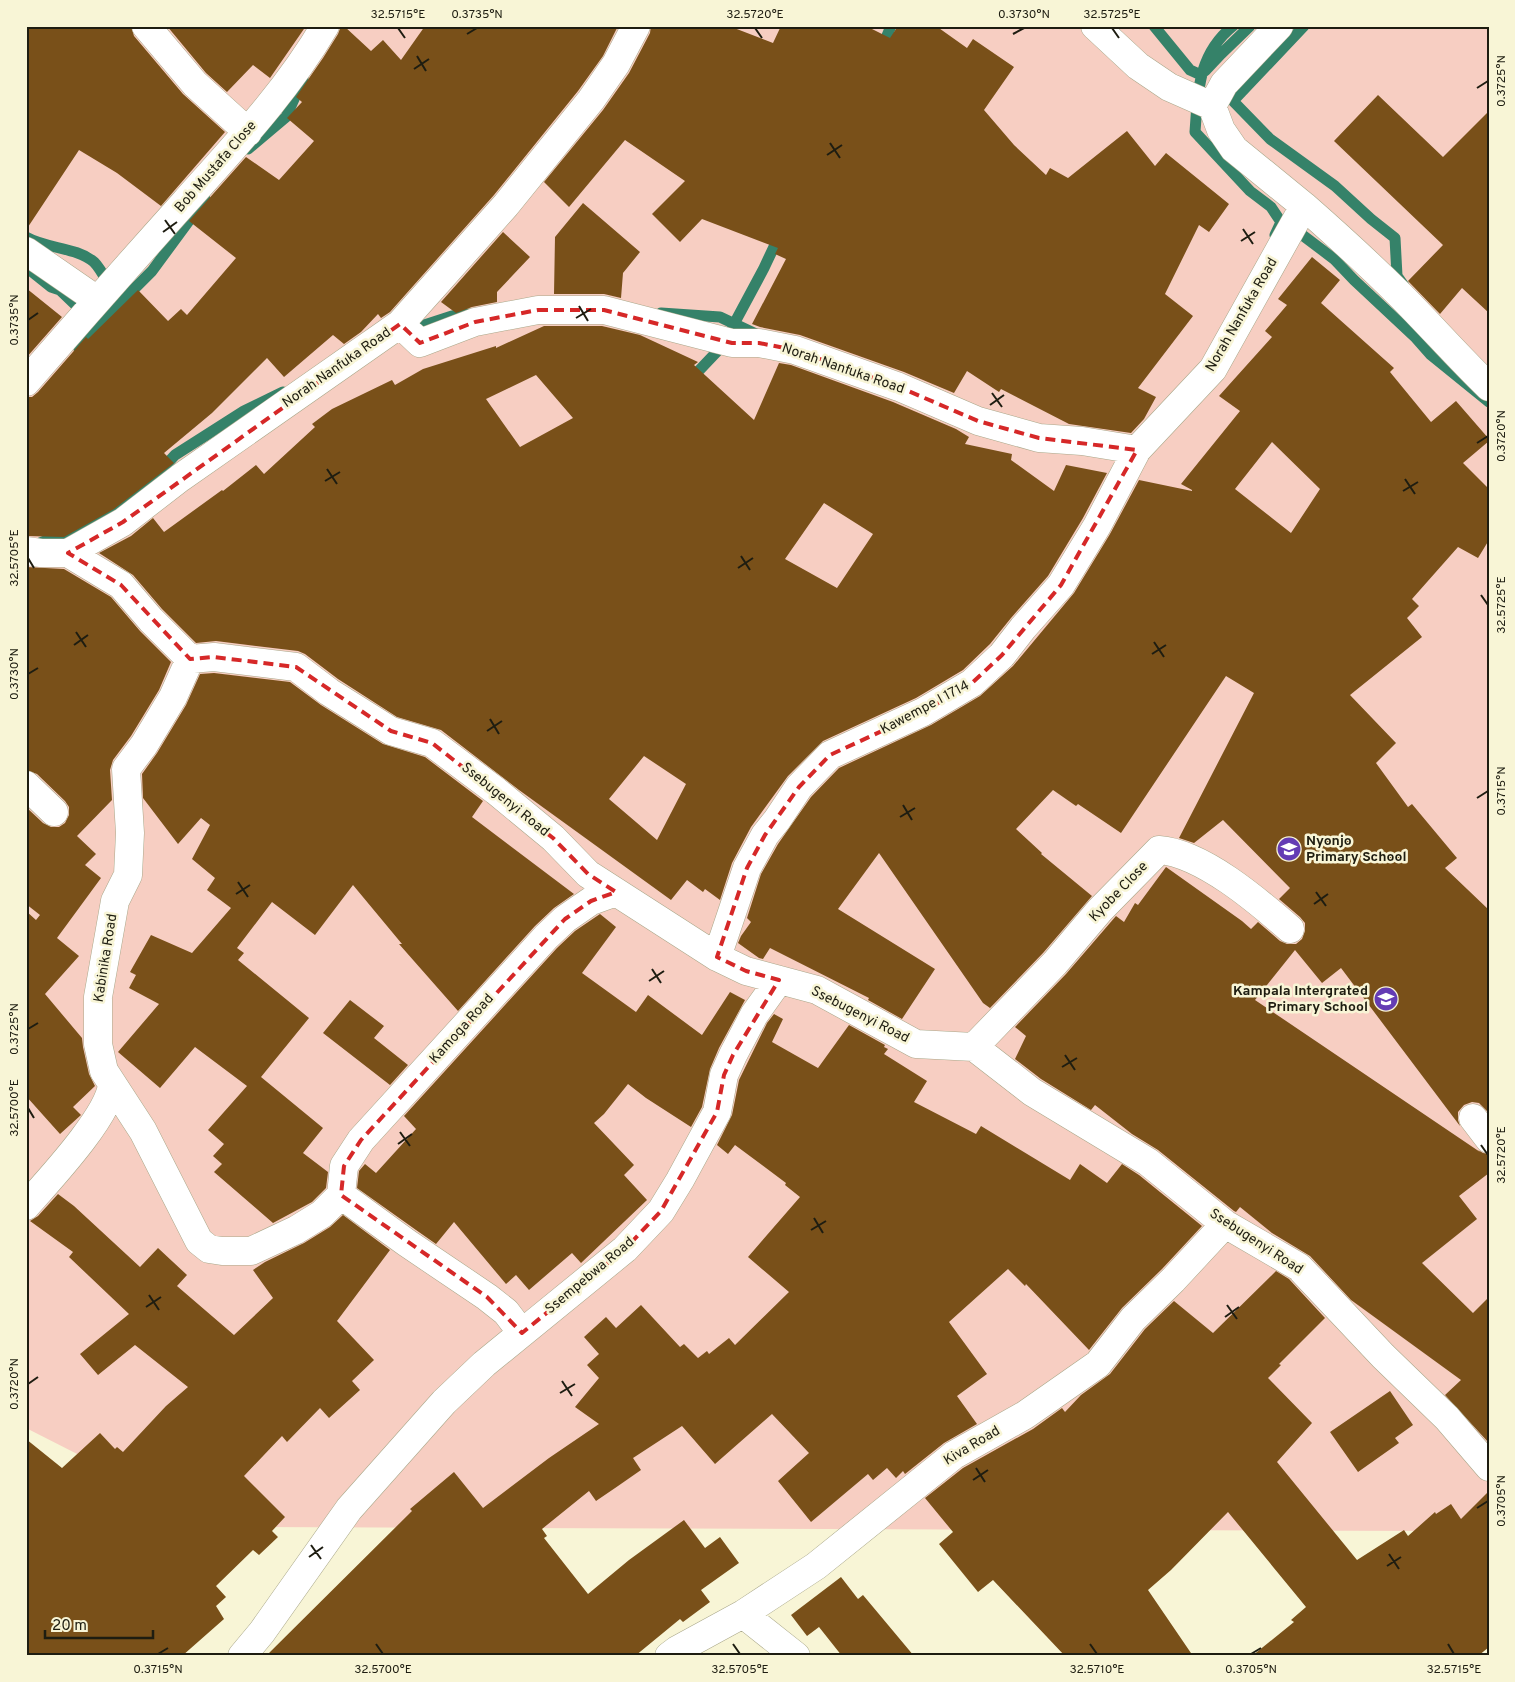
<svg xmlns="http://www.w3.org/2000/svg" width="1515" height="1682" viewBox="0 0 1515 1682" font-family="Overpass,sans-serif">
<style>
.green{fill:#f7cec2}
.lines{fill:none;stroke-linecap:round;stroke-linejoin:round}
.stream{stroke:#358269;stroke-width:11}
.building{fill:#795019;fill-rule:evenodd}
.minor-casing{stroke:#a9a789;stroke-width:29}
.minor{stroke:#fff;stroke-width:28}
.marked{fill:none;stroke:#d62828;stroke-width:4;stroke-dasharray:10 6;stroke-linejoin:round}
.ticks{fill:none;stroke:#1e1d11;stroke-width:2}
.labels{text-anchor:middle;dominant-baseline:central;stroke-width:5;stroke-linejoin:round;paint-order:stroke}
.street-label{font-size:14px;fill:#1e1d11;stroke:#f8f5d6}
.poi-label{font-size:14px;font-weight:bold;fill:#1e1d11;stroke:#f8f5d6;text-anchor:start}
.neatline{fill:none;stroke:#1e1d11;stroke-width:2}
.ticks-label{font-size:12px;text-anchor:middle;fill:#1e1d11}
</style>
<rect width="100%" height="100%" fill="#f8f5d6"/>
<!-- green -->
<path class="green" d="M26,26H1489V1547L1433,1531L221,1527L26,1428Z"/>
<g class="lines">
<!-- stream -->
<path class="stream" d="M1154,26L1190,70L1201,75
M1233,26C1198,54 1198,91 1195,132L1250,191L1271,207L1281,222L1275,235
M1304,26L1233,101L1270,139L1335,186L1371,219L1395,238L1397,276L1404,286
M881,50L891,26
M1205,71L1221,54L1250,26
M248,149L286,117L303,79
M1292,234L1297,231L1334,259L1354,280L1416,338L1431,355L1489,402
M26,237C47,249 76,247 94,262C100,268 105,278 109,285
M26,267L51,287L60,290L85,314
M661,313L720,317L758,335
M409,330L452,316L468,314
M79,349L98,325L152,271L205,199
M690,380L728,340L734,324L764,268L780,234
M35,545L117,511L150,482L175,455L244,411L283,392"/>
</g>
<!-- building -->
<path class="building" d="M26,26H131L134,36L183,94L225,132L161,206L117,173L79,150L26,230Z
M167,26H306L270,78L253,65L227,92L206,73Z
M341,26H344L371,51L383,40L401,60L425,26H618L603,56L578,91L494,195L390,312L381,318L378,314L361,332L344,344L333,335L284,377L267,358L212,413L164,453L174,463L114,509L64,537L26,536V397H32L38,392L86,337L88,339L138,290L168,321L181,309L187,315L236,258L189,221L246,157L279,180L314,141L287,118L302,102L296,97L323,58L338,34Z
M651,26H729L773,43L781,26H866L890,38L898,26H936L967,48L973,39L1014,67L984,110L1014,145L1046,175L1050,168L1068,178L1127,131L1155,166L1166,153L1229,204L1209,232L1199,225L1165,294L1193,316L1138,388L1156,397L1144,419L1131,433L1069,424L1001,389L999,392L967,371L954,393L904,372L800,335L760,327L752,324L786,259L775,254L778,248L702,219L680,242L652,214L685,181L625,140L569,207L544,182L603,110L629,73L650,33Z
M1378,95L1443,157L1489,111V313L1462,288L1440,314L1408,281L1443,245L1334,141Z
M583,203L640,252L623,273L621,298L604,294H554L555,237Z
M503,232L530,257L497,292V302L472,307L456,313L441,302Z
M1312,257L1340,280L1321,303L1394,368L1390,372L1431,422L1456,401L1489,439V441L1463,463L1489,489V540L1478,558L1458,547L1412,599L1419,606L1407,618L1422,637L1350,695L1396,743L1376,763L1408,807L1412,804L1457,858L1445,868L1489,910V1113L1479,1103L1472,1102L1464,1105L1458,1112V1120L1460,1126L1341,968L1322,983L1295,950L1255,1000L1480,1152L1478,1150L1483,1153L1489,1154V1173L1459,1196L1477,1219L1422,1263L1473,1313L1489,1297V1443L1445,1395L1461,1380L1351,1300L1310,1256L1272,1233L1240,1207L1236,1212L1234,1211L1158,1150L1132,1134L1095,1105L1091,1110L1041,1079L1015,1059L1026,1036L1015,1027L1066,974L1116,916L1124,922L1135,903L1138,905L1166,867L1242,921L1251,929L1258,922L1280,941L1287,944H1296L1302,939L1305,931V923L1300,917L1279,899L1290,888L1223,820L1194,843L1179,838L1254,693L1226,676L1121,833L1078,804L1076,806L1053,790L1016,829L1042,853L1041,854L1092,896L1043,953L990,1008L983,1003L879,853L838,909L935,969L902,1019L868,1000L869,998L770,948L763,959L759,958L738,943L741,936L751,922L747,918L761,874L778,844L811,797L839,768L931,725L980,696L1013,666L1074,593L1110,534L1139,480L1192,491V490L1181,484L1240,411L1219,396L1272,337L1265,331L1287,305L1278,299ZM1272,442L1320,489L1291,533L1235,489Z
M26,288L62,317L26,358Z
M544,326H602L640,335L698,362L694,365L754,420L779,363L791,365L893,402L956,429L969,437L965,444L1012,454L1011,460L1054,491L1066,465L1107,473L1083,518L1048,576L1011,618L990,644L963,670L916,698L823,741L788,776L751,827L732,863L720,900L705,889L703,892L687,880L671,900L519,790L441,730L397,717L338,679L305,654L298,651L216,641L196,643L162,609L133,575L99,553L131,536L153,518L164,532L222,490L223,491L256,465L264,474L315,427L312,424L332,409L392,380L395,385L423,369L496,346V348ZM536,375L573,418L520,447L486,399ZM824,503L873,534L837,588L785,559ZM644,756L686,784L657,840L609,799Z
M26,567L64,569L111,597L140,631L171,662L159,690L131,736L113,760L110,770L112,800L77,836L96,854L85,865L101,878L57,938L79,956L45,994L82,1038L83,1047L89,1074L95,1086L73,1107L81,1115L60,1134L26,1096V911L36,920L40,915L26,904V807L43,823L51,827H59L65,823L69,815V807L65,801L37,774L26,770Z
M214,673L290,682L321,705L383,744L425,757L483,801L472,817L574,894L554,908L535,926L458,1011L399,944H402L353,885L315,935L272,902L237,948L244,953L238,960L309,1018L261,1077L323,1128L303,1153L328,1172L326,1188L312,1202L273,1223L214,1172L222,1164L213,1156L224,1144L208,1130L247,1086L195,1047L160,1088L118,1052L159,1004L129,988L136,975L130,972L151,935L192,953L231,908L207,890L215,878L192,859L210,825L201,818L178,844L143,798L142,774L157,753L186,705L200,674Z
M600,914L616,927L582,973L636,1012L648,995L702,1035L730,992L745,1000L719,1048L710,1069L702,1107L691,1127L646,1098L628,1084L604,1114L594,1123L634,1165L624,1175L647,1200L581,1263L572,1253L529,1290L516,1275L506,1284L454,1222L436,1244L416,1230L357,1188L359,1171L365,1164L376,1173L416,1129L404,1116L557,948L575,931Z
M350,1000L384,1026L374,1038L408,1065L390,1085L323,1033Z
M774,1014L783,1019L772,1042L818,1068L849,1025L885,1045L884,1047L888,1049L884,1054L927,1081L914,1102L976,1134L981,1126L1070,1180L1080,1164L1107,1183L1122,1164L1139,1175L1202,1226L1162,1269L1122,1308L1089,1350L1026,1284L1025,1286L1008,1269L949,1322L987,1374L957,1396L977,1424L944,1443L905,1474L903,1471L896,1478L887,1468L873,1480L868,1474L811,1522L778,1481L809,1453L772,1414L715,1464L682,1426L633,1458L641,1470L618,1486L596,1501L589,1491L542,1529L547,1536L544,1538L588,1594L629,1560L684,1520L705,1548L720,1537L739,1563L701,1590L710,1602L683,1622L680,1619L635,1656H266L412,1511L410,1509L454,1472L483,1508L549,1458L599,1424L575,1407L599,1378L587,1365L599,1354L584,1337L606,1317L616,1328L641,1305L680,1347L684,1344L698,1358L707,1351L709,1354L729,1338L735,1345L789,1292L748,1257L800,1197L785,1185L786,1183L735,1145L728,1154L717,1145L732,1115L739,1080L767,1023Z
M58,1194L74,1206L140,1267L158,1248L187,1275L177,1286L234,1335L273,1298L253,1270L265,1262L304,1243L330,1227L343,1215L390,1250L337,1321L374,1360L352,1381L360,1390L329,1418L320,1408L287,1442L282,1436L244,1476L285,1517L272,1531L278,1537L259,1555L253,1550L216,1586L226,1597L216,1606L224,1619L182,1656H26V1439L62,1468L100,1433L115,1449L117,1447L123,1452L166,1406L188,1387L135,1345L98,1375L80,1354L129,1314L69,1257L73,1252L30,1221L38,1216Z
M1276,1271L1289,1279L1325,1318L1279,1364L1281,1365L1268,1378L1312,1423L1277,1462L1357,1560L1404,1530L1408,1536L1435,1512L1436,1514L1451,1504L1461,1519L1489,1491V1647L1478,1656H1252L1294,1622L1291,1620L1306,1607L1228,1512L1171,1570L1148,1590L1193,1656H1065L993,1580L978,1592L939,1544L953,1532L925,1498L963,1468L1033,1429L1062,1408L1065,1412L1081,1395L1110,1374L1145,1329L1174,1301L1213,1333Z
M1390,1391L1413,1425L1395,1438L1399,1443L1358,1472L1330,1432Z
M841,1577L858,1599L863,1595L914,1656H842L819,1627L807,1636L791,1615Z"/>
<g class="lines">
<defs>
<path id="minor" d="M146,26L195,84L248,132
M1095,26L1138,66L1169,87L1212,106
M1304,206C1337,235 1369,264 1400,295C1430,325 1458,357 1489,387
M26,251L97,300
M400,324L506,205L591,100L616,64L636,26
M26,382C79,321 132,261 185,202C235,146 287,91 325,26
M26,551L41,553H68L123,522L180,478L400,324L420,343L475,322L538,310H604L732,343H759L795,350L899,387L978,421L1039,438L1082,441L1137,450L1213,369L1304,206L1234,149L1221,130L1212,106L1224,84L1279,26
M68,553L121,585L151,620L190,659L214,657L296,667L329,692L391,731L432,743L496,791L553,838L588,874L717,957L746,971L817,990L916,1044L974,1047L1032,1092L1148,1162L1225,1224L1299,1267L1383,1356L1447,1418L1489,1467
M190,659L173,697L144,745L126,769L130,833L128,875L115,901L98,997V1044L104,1071L143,1131L199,1241L209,1249L222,1251H251L296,1230L322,1214L341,1195
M26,785L54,812
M717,957L747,868L765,835L777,820L799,787L830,755L923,712L972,683L1002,655L1023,628L1061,585L1097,526L1137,450
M974,1047L1055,963L1100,910L1159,850C1202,853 1258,901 1290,929
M1473,1118L1489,1139
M341,1195L344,1166L361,1140L546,937L565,919L591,901L616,892
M341,1195L407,1243L487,1297L506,1312L522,1333
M26,1206C48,1181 110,1115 112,1084
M743,1614L796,1656
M242,1656L262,1632L349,1509L444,1402L484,1364L625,1249L661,1211L680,1180L717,1112L724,1075L733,1055L754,1015L779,980
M669,1656L677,1650L743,1614L816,1566L954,1455L1025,1415L1098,1364L1133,1319L1173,1280L1225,1224"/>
</defs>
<!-- minor casing -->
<use href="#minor" class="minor-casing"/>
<!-- minor -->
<use href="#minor" class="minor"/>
</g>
<!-- marked area -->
<path class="marked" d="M538,310H604L732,343H759L795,350L899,387L978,421L1039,438L1137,450L1061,585L1002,655L972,683L923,712L830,755L799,787L765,835L747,868L717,957L746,971L779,980L733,1055L724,1075L717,1112L661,1211L625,1249L522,1333L487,1297L341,1195L344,1166L361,1140L565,919L591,901L616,892L588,874L553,838L432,743L391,731L296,667L214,657L190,659L121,585L68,553L123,522L400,324L420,343L475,322Z"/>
<!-- ticks -->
<path class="ticks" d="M398,28L405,38M755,28L762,38M1112,28L1119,38M467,34L477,28M1013,34L1024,28M417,56L426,71M414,69L429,59M1477,88L1488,81M830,143L840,158M827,155L842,145M165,220L175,234M1243,229L1253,244M163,232L177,222M1241,241L1255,232M579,306L588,321M576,318L591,309M28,320L38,313M992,393L1002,407M990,405L1004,395M1477,443L1488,436M327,469L337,484M1405,479L1415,494M325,481L340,472M1403,491L1418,482M741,556L750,570M28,558L34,568M738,568L753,558M1481,595L1488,605M76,632L86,647M1154,642L1164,657M74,645L88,635M1152,654L1166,645M28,674L38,668M490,719L499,734M487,731L502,721M1477,798L1488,791M903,805L912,820M900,817L915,808M238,882L248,897M1316,892L1326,906M236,894L250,885M1314,904L1328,894M652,969L661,983M649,981L664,971M28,1029L38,1023M1065,1055L1075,1070M1062,1067L1077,1058M28,1108L34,1118M400,1132L410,1146M398,1144L412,1134M1481,1145L1488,1155M814,1218L823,1233M811,1230L826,1221M149,1295L159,1310M1227,1305L1237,1319M146,1307L161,1297M1225,1317L1239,1307M562,1381L572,1396M28,1384L38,1377M560,1393L575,1384M976,1468L985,1482M973,1480L988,1470M1477,1508L1488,1501M311,1545L321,1559M1389,1554L1399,1569M309,1557L323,1547M1387,1566L1401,1557M376,1644L383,1654M733,1644L740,1654M1090,1644L1097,1654M1448,1644L1454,1654M158,1654L168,1648M1251,1654L1261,1648"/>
<!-- icons -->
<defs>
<symbol id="school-disc" viewBox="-11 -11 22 22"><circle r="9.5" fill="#643cb4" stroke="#f8f5d6"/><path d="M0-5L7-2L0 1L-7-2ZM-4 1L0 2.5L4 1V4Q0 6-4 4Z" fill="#fff"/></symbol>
</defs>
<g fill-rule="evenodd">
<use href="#school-disc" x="1275" y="835" width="28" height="28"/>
<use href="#school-disc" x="1372" y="985" width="28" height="28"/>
</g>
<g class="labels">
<!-- street labels -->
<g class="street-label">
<text transform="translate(216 167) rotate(-49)">Bob Mustafa Close</text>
<text transform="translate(1242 315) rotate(-60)">Norah Nanfuka Road</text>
<text transform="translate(337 368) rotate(-35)">Norah Nanfuka Road</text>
<text transform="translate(843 369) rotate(19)">Norah Nanfuka Road</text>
<text transform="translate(925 708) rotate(-28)">Kawempe I 1714</text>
<text transform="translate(505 800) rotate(39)">Ssebugenyi Road</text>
<text transform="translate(1119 892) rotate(-46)">Kyobe Close</text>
<text transform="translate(106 958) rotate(-81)">Kabinika Road</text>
<text transform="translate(860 1015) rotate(27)">Ssebugenyi Road</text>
<text transform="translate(462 1029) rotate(-48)">Kamoga Road</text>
<text transform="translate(1256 1242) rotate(33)">Ssebugenyi Road</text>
<text transform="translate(590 1276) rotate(-40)">Ssempebwa Road</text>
<text transform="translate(972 1446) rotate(-31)">Kiva Road</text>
</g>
<!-- poi labels -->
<g class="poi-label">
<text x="1306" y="841">Nyonjo<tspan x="1306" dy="16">Primary School</tspan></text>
<text x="1368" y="991" text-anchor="end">Kampala Intergrated<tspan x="1368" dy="16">Primary School</tspan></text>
</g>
</g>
<!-- border -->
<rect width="1515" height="1682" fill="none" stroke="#f8f5d6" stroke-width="55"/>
<!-- scale -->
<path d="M45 1630v8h108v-8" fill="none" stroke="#1e1d11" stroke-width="2.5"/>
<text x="52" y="1630" font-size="15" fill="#1e1d11" stroke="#f8f5d6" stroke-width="4" paint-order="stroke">20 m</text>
<rect x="28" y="28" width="1460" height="1626" class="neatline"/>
<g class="ticks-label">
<text x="398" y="18">32.5715°E</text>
<text x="477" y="18">0.3735°N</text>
<text x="755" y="18">32.5720°E</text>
<text x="1024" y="18">0.3730°N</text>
<text x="1112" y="18">32.5725°E</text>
<text transform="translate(1501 81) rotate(-90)" y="4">0.3725°N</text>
<text transform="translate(14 320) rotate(-90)" y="4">0.3735°N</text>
<text transform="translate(1501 436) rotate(-90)" y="4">0.3720°N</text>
<text transform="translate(14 558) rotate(-90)" y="4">32.5705°E</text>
<text transform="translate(1501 605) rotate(-90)" y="4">32.5725°E</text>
<text transform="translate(14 674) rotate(-90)" y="4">0.3730°N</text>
<text transform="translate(1501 791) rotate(-90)" y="4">0.3715°N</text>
<text transform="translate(14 1029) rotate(-90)" y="4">0.3725°N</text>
<text transform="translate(14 1108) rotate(-90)" y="4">32.5700°E</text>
<text transform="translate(1501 1155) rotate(-90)" y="4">32.5720°E</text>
<text transform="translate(14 1384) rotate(-90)" y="4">0.3720°N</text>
<text transform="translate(1501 1501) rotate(-90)" y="4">0.3705°N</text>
<text x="158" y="1673">0.3715°N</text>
<text x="383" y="1673">32.5700°E</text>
<text x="740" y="1673">32.5705°E</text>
<text x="1097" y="1673">32.5710°E</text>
<text x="1251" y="1673">0.3705°N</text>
<text x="1454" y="1673">32.5715°E</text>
</g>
</svg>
